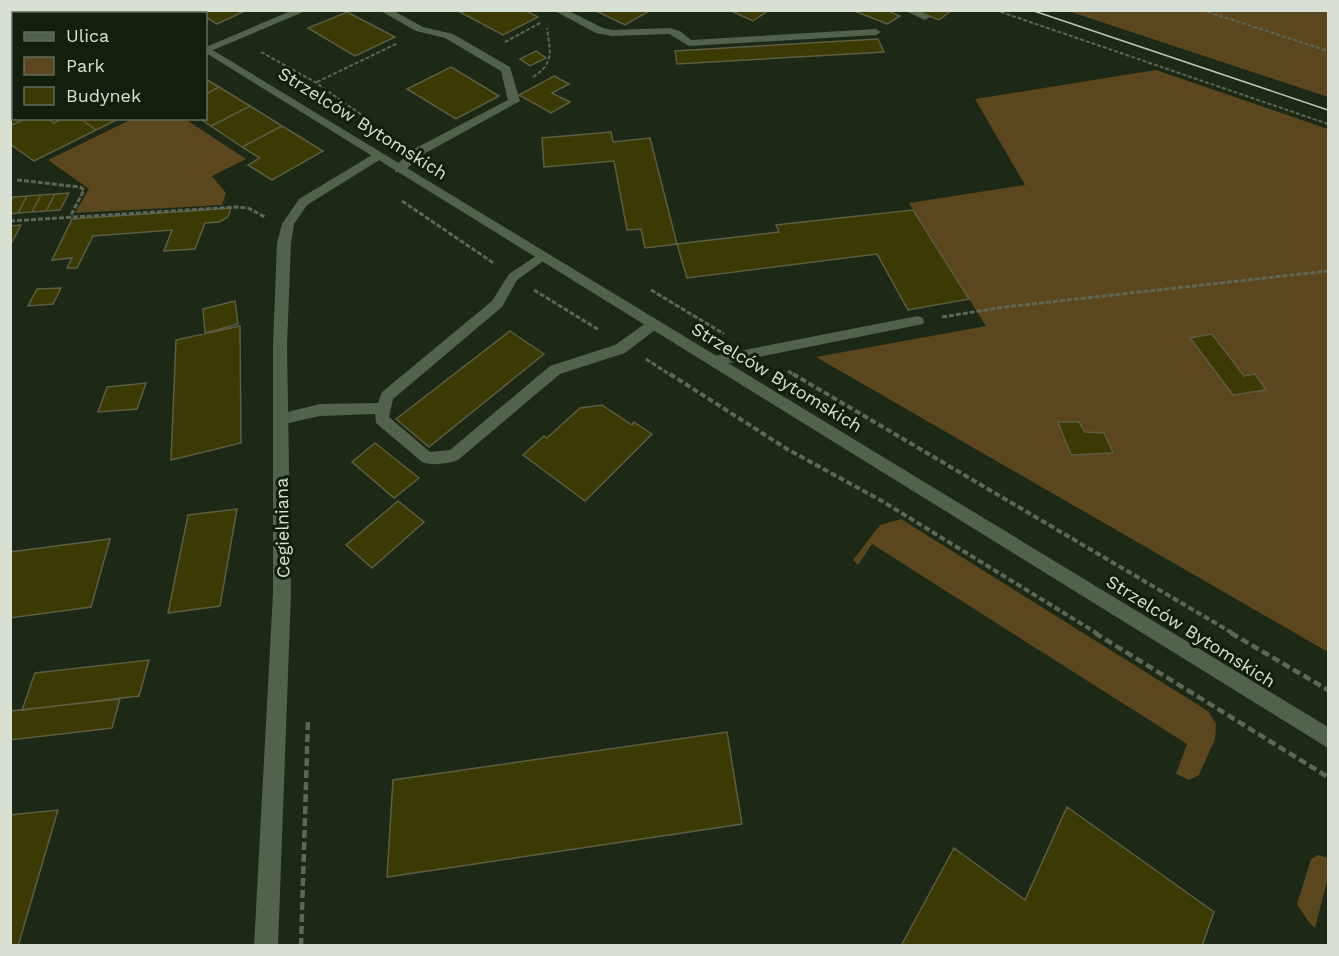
<svg xmlns="http://www.w3.org/2000/svg" width="1339" height="956" viewBox="0 0 1339 956" font-family="'Work Sans',sans-serif">
<style>
.green{fill:#5b461e}
.building{fill:#3a3a02;stroke:#5d5d43;stroke-width:1.5}
.lines{fill:none;stroke-linecap:round;stroke-linejoin:round}
.path-far3{stroke:#5c6757;stroke-width:2;stroke-dasharray:4 2;stroke-linecap:butt}
.path-far2{stroke:#5c6757;stroke-width:3;stroke-dasharray:5 2;stroke-linecap:butt}
.path-far1{stroke:#5c6757;stroke-width:4;stroke-dasharray:6 3;stroke-linecap:butt}
.path{stroke:#5c6757;stroke-width:4.5;stroke-dasharray:8 4;stroke-linecap:butt}
.service{fill:#52624c;fill-rule:evenodd}
.minor{fill:#52624c;fill-rule:evenodd}
.secondary{fill:#52624c;fill-rule:evenodd}
.tram{stroke:#bcc5b7;stroke-width:1.5}
.labels{text-anchor:middle;dominant-baseline:central;stroke-width:6;stroke-linejoin:round;paint-order:stroke}
.street-label{font-size:18px;fill:#d7e0d3;stroke:#121f0c}
</style>
<rect width="100%" height="100%" fill="#1c2916"/>
<!-- green -->
<path class="green" d="M1068,11H1328V97Z
M1156,70L1328,129V652L816,357L986,326L909,203L1025,185L975,99Z
M132,119H185L246,159L212,176L226,193L222,205L75,213L89,189L48,160Z
M901,519L1208,711L1216,724L1215,739L1199,775L1189,780L1176,774L1187,744L872,544L858,565L853,560L880,525Z
M1318,855L1328,858V878L1315,928L1308,921L1297,904L1311,859Z"/>
<!-- building -->
<path class="building" d="M56,10L48,14H18L14,11Z
M195,10H247L217,24L206,17V14Z
M456,10H525L538,17L503,35Z
M594,10H651L625,25Z
M729,10H769L753,21Z
M852,10H886L900,16L887,24Z
M915,10H949L951,11L939,20Z
M347,12L395,37L355,56L308,28Z
M878,39L884,52L677,64L675,51Z
M536,51L546,58L530,66L520,59Z
M451,67L499,96L456,119L407,89Z
M554,76L569,84L552,93L570,102L551,113L519,95Z
M206,79L219,87L206,94Z
M219,87L250,106L211,126L199,118H206V94Z
M10,95L14,97V118H27L10,126Z
M250,106L282,126L242,147L211,126Z
M27,118H47L54,123L63,118H80L96,130L34,161L10,144V126Z
M80,118H120L96,130Z
M282,126L323,151L272,180L248,165L260,158L242,147Z
M611,132L613,142L650,138L677,244L645,248L641,229L627,230L614,161L544,167L542,138Z
M69,193L60,210L46,211L55,194Z
M55,194L46,211L32,212L41,195Z
M41,195L32,212L18,213L27,196Z
M27,196L18,213L10,214V202L13,197Z
M231,208L228,217L219,222L205,223L195,249L164,251L172,230L93,236L77,268H67L72,258L52,260L72,219Z
M913,210L969,299L908,310L877,254L687,278L677,244L779,232L776,225Z
M21,225L10,246V226Z
M61,288L53,304L28,306L37,289Z
M235,301L238,324L205,333L203,309Z
M240,326L241,443L171,460L176,340Z
M510,331L544,354L429,447L396,419Z
M1212,334L1244,376L1255,374L1266,390L1233,395L1190,338Z
M146,383L137,409L98,412L107,387Z
M602,405L632,425L634,422L652,434L585,501L523,455L544,436L547,438L580,408Z
M1058,422H1079L1085,432L1104,433L1113,453L1071,455Z
M375,443L419,478L394,498L352,462Z
M398,501L424,522L372,568L346,545Z
M237,509L220,606L168,613L188,515Z
M110,539L91,607L10,618V552Z
M149,660L139,696L22,710L35,673Z
M120,699L112,728L10,740V711Z
M727,732L742,824L387,877L393,780Z
M1067,807L1214,912L1202,946H901L954,848L1025,900Z
M58,810L18,946H10V815Z"/>
<g class="lines">
<!-- path-far3 -->
<path class="path-far3" d="M179,10L184,14
M995,10L1328,124
M1202,10L1328,51
M505,42L540,23
M261,52L315,82L366,118
M533,77C555,63 550,51 547,28
M317,82L398,43
M10,89L14,91"/>
<!-- path-far2 -->
<path class="path-far2" d="M17,180L80,187L84,190L70,217
M402,201L495,264
M10,221L236,207L248,208L265,217
M534,290L599,330
M651,290L724,334
M942,317L1005,307L1328,271
M646,359L672,376
M788,371L796,376"/>
<!-- path-far1 -->
<path class="path-far1" d="M670,374L787,449L882,501L1098,634
M793,374L1234,634"/>
<!-- path -->
<path class="path" d="M1095,633L1328,777
M1231,633L1328,690
M301,946L308,719"/>
<!-- service -->
<path class="service" d="M542,252L546,253V259L517,280L502,307L393,399L389,417L430,452L450,450L550,366L615,345L649,321H659L661,324L659,327L625,353L560,374L458,460C448,464 432,466 422,462L376,423L375,414L320,416L280,425L275,423L273,419L275,415L320,404L378,403L382,392L492,301L509,274Z
M918,316L923,318L924,321L923,324L714,366L707,361L714,356Z"/>
<!-- minor -->
<path class="minor" d="M80,10H94L90,14H76Z
M293,10H308L206,53V47Z
M379,10H392L423,27L453,34L510,67L520,101L422,155L403,172H395V166L414,149L508,100L501,71L445,38L416,31Z
M553,10H567L603,28L612,30L670,28L680,31L691,40L876,29L881,32L876,35L689,46L669,34L612,36L596,33Z
M903,10H918L930,17L925,20Z
M14,38V44L10,45V39Z
M377,152L381,153V159L307,205L294,224L291,243L287,345L291,593L278,946H254L273,593V345L277,243L282,224L299,199Z"/>
<!-- secondary -->
<path class="secondary" d="M137,10H149L152,14H140Z
M206,46L1328,727V748L206,53Z"/>
<!-- tram -->
<path class="tram" d="M1031,10L1328,110"/>
</g>
<g class="labels">
<!-- street labels -->
<g class="street-label">
<text transform="translate(363 123) rotate(32)">Strzelców Bytomskich</text>
<text transform="translate(777 377) rotate(31)">Strzelców Bytomskich</text>
<text transform="translate(282 528) rotate(-91)">Cegielniana</text>
<text transform="translate(1191 631) rotate(32)">Strzelców Bytomskich</text>
</g>
</g>
<!-- border -->
<rect width="1339" height="956" fill="none" stroke="#d7e0d3" stroke-width="24"/>
<!-- legend -->
<rect x="12" y="12" width="195" height="108" fill="#121f0c" stroke="#616c5c" stroke-width="1.5"/>
<rect x="24" y="32" width="30" height="9" fill="#52624c" stroke="#616c5c" stroke-width="1.5"/>
<text x="66" y="42" font-size="18" fill="#d7e0d3">Ulica</text>
<rect x="24" y="57" width="30" height="18" fill="#5b461e" stroke="#616c5c" stroke-width="1.5"/>
<text x="66" y="72" font-size="18" fill="#d7e0d3">Park</text>
<rect x="24" y="87" width="30" height="18" fill="#3a3a02" stroke="#616c5c" stroke-width="1.5"/>
<text x="66" y="102" font-size="18" fill="#d7e0d3">Budynek</text>
</svg>
